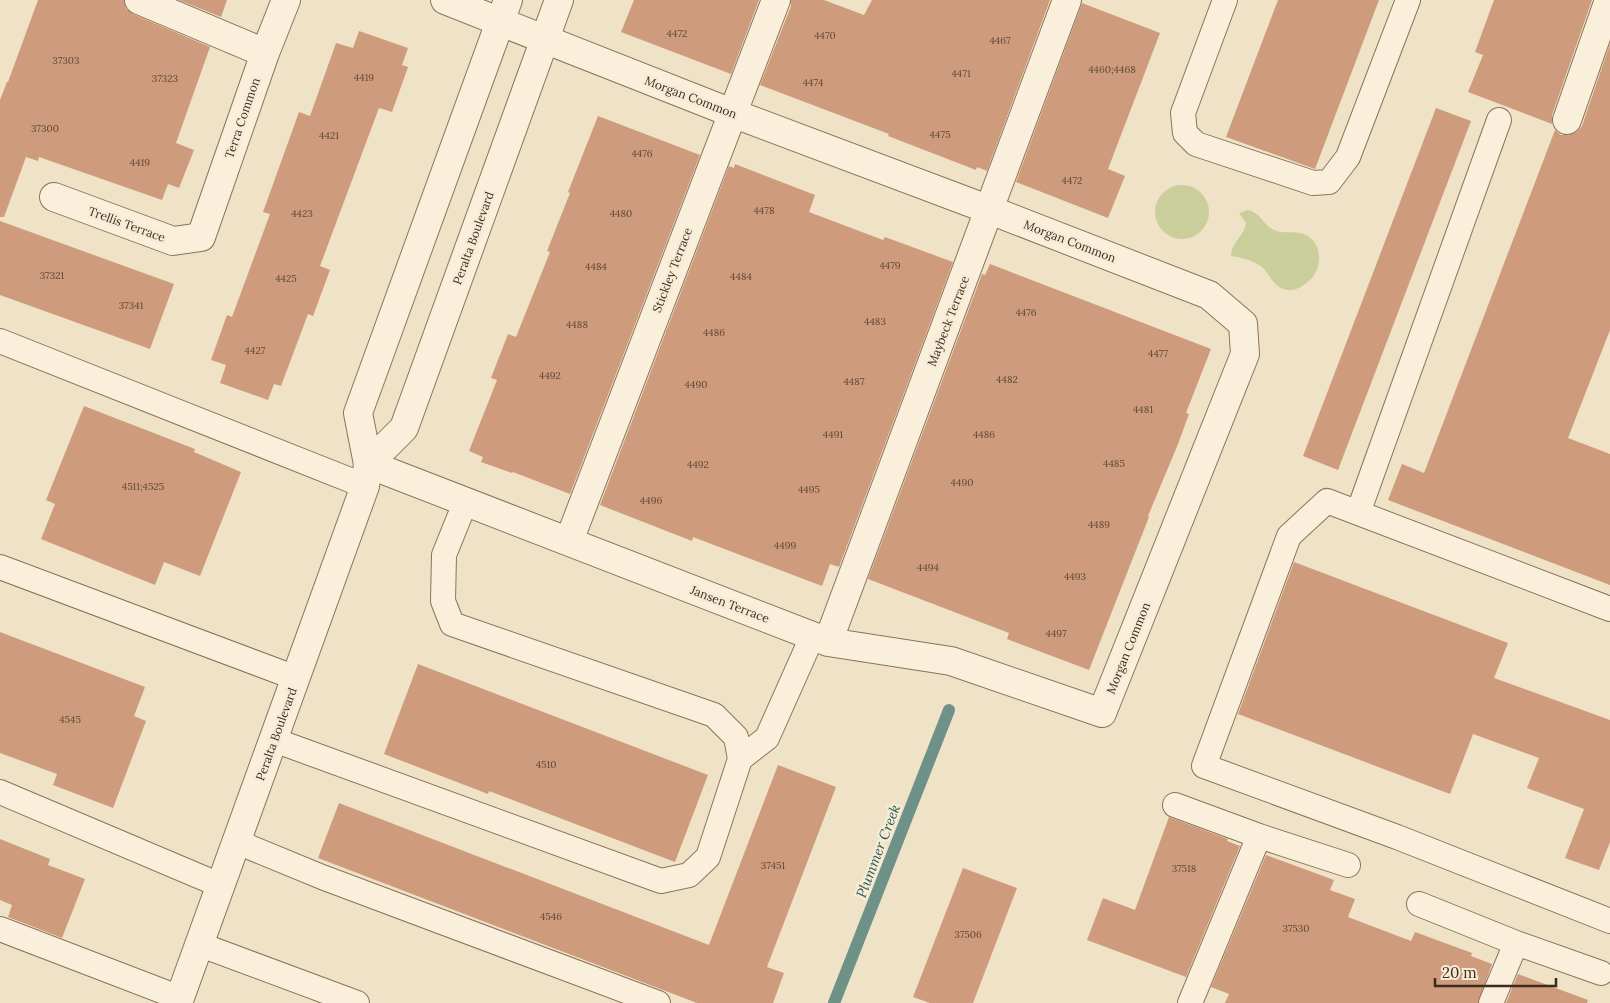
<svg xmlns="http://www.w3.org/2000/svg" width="1610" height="1003" viewBox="0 0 1610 1003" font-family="Lora,serif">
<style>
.green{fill:#c9ce9a}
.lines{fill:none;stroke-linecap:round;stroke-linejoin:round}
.stream{stroke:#6e9288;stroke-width:12}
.building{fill:#ce9c7c}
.service-casing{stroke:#8b745c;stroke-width:26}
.minor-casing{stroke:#8b745c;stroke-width:30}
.tertiary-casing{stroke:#8b745c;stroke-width:30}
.service{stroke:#f9efda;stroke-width:24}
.minor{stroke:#f9efda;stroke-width:28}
.tertiary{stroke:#f9efda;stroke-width:28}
.labels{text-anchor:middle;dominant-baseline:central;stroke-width:5;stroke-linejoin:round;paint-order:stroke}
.number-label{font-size:10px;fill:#604836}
.street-label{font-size:12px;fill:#3b2c1f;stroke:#f6ecd6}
.water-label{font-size:14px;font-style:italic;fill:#2f5b57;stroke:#f6ecd6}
</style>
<rect width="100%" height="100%" fill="#efe2c7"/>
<!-- green -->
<path class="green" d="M1155 212a27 27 0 1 1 54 0a27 27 0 1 1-54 0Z
M1248,210C1261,213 1262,224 1274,230C1283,234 1291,231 1300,233C1322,238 1324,265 1311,279C1305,285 1296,291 1288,290C1274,288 1271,276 1263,268C1254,260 1243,258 1231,256C1232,242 1244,236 1246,223L1239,213Z"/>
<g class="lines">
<!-- stream -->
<path class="stream" d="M834,1003L949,710"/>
</g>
<!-- building -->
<path class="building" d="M38,0H124L126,9L133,14L210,47L176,143L194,150L179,188L168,184L162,200L39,157L38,161L26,157L4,217H0V100L7,82H8Z
M179,0H227L221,17Z
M634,0H759L731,74L621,32Z
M791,0H824L864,15L872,0H1050L987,171L977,167L976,170L888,136L889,134L760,85L791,6Z
M1278,0H1379L1315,169L1226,137Z
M1494,0H1592L1552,115V124L1468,92L1483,55L1475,52Z
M1082,3L1160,33L1108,169L1125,176L1108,218L1016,182Z
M359,31L408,48L402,65L408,67L392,112L379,108L320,266L330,270L313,316L308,314L281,386L274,384L268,400L220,383L226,365L211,360L227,315L232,317L270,214L263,212L299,112L310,116L336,43L353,48Z
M1610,44V330L1568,438L1610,454V585L1388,500L1402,464L1424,473L1555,130L1561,135H1569L1577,132L1582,126Z
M1436,108L1471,121L1338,470L1303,456Z
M598,116L700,155L570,494L513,472L512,473L481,462L483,457L469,451L497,380L491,378L508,334L516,337L550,252L547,251L570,193L568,192Z
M735,164L815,195L809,212L883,240L885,237L953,262L839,567L830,564L822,586L693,537L692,541L600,505L729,166L734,168Z
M0,221L174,284L150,349L0,295Z
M990,264L1211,349L1186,413L1189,414L1178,444L1148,516L1149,517L1089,670L1007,639L1009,633L868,579L982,274L985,275Z
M84,406L195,449L194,452L241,472L200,576L164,562L155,585L41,539L55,504L46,500Z
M1294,562L1508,643L1494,678L1610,720V842L1599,870L1565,858L1584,809L1527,788L1539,758L1473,734L1450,794L1238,714Z
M0,632L145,687L134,716L146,721L113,808L53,785L57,774L0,753Z
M418,664L708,775L675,862L489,791L488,794L384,754Z
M778,765L836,787L767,967L784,973L773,1003H697L318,858L339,803L709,945Z
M1169,817L1228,839L1227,841L1240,846L1186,977L1087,940L1103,898L1135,910Z
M0,839L50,859L48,865L85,879L62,938L8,917L12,905L0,900Z
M1266,855L1334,880L1330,890L1355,899L1348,917L1411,941L1415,932L1472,953L1471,956L1492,964L1478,1003H1225L1229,994L1211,987Z
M963,868L1017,888L973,1003H930L913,997Z
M1518,974L1588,1000L1587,1003H1506Z"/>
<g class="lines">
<defs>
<path id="service" d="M1225,0L1183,113L1185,133L1196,144L1313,183L1329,182L1348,157L1408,0
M0,341L365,486
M1358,513L1499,120
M0,567L296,678
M1610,609L1327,501L1289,536L1204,766L1397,837L1610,921
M274,740L661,881L689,875L708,857L740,759L736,737L714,715L452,624L443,601L444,555L465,503
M740,759L767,738L812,637
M0,792L222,886
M1175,805L1259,836L1190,1003
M1259,836L1348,865
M237,842L322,877L658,1003
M1419,904L1516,943L1491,1003
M0,929L180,998
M1516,943L1601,973
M201,945L357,1003"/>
<path id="minor" d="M139,0L265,53
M1567,120L1609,0
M54,197L173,241L201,237L265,53L286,0
M569,541L776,0
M828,642L1067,0
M178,1003L365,486L368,464L828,642L951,661L1102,713L1245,354L1243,324L1209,295L990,210L732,113L445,0"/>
<path id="tertiary" d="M368,464L404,428L559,0
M368,464L358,413L508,0"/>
</defs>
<!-- service casing -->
<use href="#service" class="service-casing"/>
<!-- minor casing -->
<use href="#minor" class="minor-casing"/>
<!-- tertiary casing -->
<use href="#tertiary" class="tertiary-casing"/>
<!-- service -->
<use href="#service" class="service"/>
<!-- minor -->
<use href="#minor" class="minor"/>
<!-- tertiary -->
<use href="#tertiary" class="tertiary"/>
</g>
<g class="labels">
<!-- number labels -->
<g class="number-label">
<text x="677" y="33">4472</text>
<text x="825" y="35">4470</text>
<text x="1000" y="40">4467</text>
<text x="66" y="60">37303</text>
<text x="1112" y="69">4460;4468</text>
<text x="961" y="73">4471</text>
<text x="364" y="77">4419</text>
<text x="165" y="78">37323</text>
<text x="813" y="82">4474</text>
<text x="45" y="128">37300</text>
<text x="940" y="134">4475</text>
<text x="329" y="135">4421</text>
<text x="642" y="153">4476</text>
<text x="140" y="162">4419</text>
<text x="1072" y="180">4472</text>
<text x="764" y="210">4478</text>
<text x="302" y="213">4423</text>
<text x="621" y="213">4480</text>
<text x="890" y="265">4479</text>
<text x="596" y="266">4484</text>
<text x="52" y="275">37321</text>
<text x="741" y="276">4484</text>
<text x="286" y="278">4425</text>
<text x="131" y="305">37341</text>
<text x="1026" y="312">4476</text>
<text x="875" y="321">4483</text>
<text x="577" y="324">4488</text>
<text x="714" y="332">4486</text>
<text x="255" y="350">4427</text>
<text x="1158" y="353">4477</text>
<text x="550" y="375">4492</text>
<text x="1007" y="379">4482</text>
<text x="854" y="381">4487</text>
<text x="696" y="384">4490</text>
<text x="1143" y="409">4481</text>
<text x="833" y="434">4491</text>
<text x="984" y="434">4486</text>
<text x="1114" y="463">4485</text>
<text x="698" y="464">4492</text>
<text x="962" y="482">4490</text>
<text x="143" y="486">4511;4525</text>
<text x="809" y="489">4495</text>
<text x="651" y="500">4496</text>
<text x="1099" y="524">4489</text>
<text x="785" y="545">4499</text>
<text x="928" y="567">4494</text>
<text x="1075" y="576">4493</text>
<text x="1056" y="633">4497</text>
<text x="70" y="719">4545</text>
<text x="546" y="764">4510</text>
<text x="773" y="865">37451</text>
<text x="1184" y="868">37518</text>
<text x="551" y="916">4546</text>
<text x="1296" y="928">37530</text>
<text x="968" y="934">37506</text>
</g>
<!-- street labels -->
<g class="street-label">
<text transform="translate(691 97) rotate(21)">Morgan Common</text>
<text transform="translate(242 118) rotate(-71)">Terra Common</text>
<text transform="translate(127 224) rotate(20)">Trellis Terrace</text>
<text transform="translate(473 238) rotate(-70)">Peralta Boulevard</text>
<text transform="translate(1070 241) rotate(21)">Morgan Common</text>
<text transform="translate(672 270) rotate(-69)">Stickley Terrace</text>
<text transform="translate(948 321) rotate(-69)">Maybeck Terrace</text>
<text transform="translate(730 604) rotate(21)">Jansen Terrace</text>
<text transform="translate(1128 648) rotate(-68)">Morgan Common</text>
<text transform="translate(276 734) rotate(-70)">Peralta Boulevard</text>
</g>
<!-- water labels -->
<g class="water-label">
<text transform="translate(878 851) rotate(-69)">Plummer Creek</text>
</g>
</g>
<!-- scale -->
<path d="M1435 978v8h121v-8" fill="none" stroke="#3b2c1f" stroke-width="2.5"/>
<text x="1442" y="978" font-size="15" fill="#3b2c1f" stroke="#f6ecd6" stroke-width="4" paint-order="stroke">20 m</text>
</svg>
